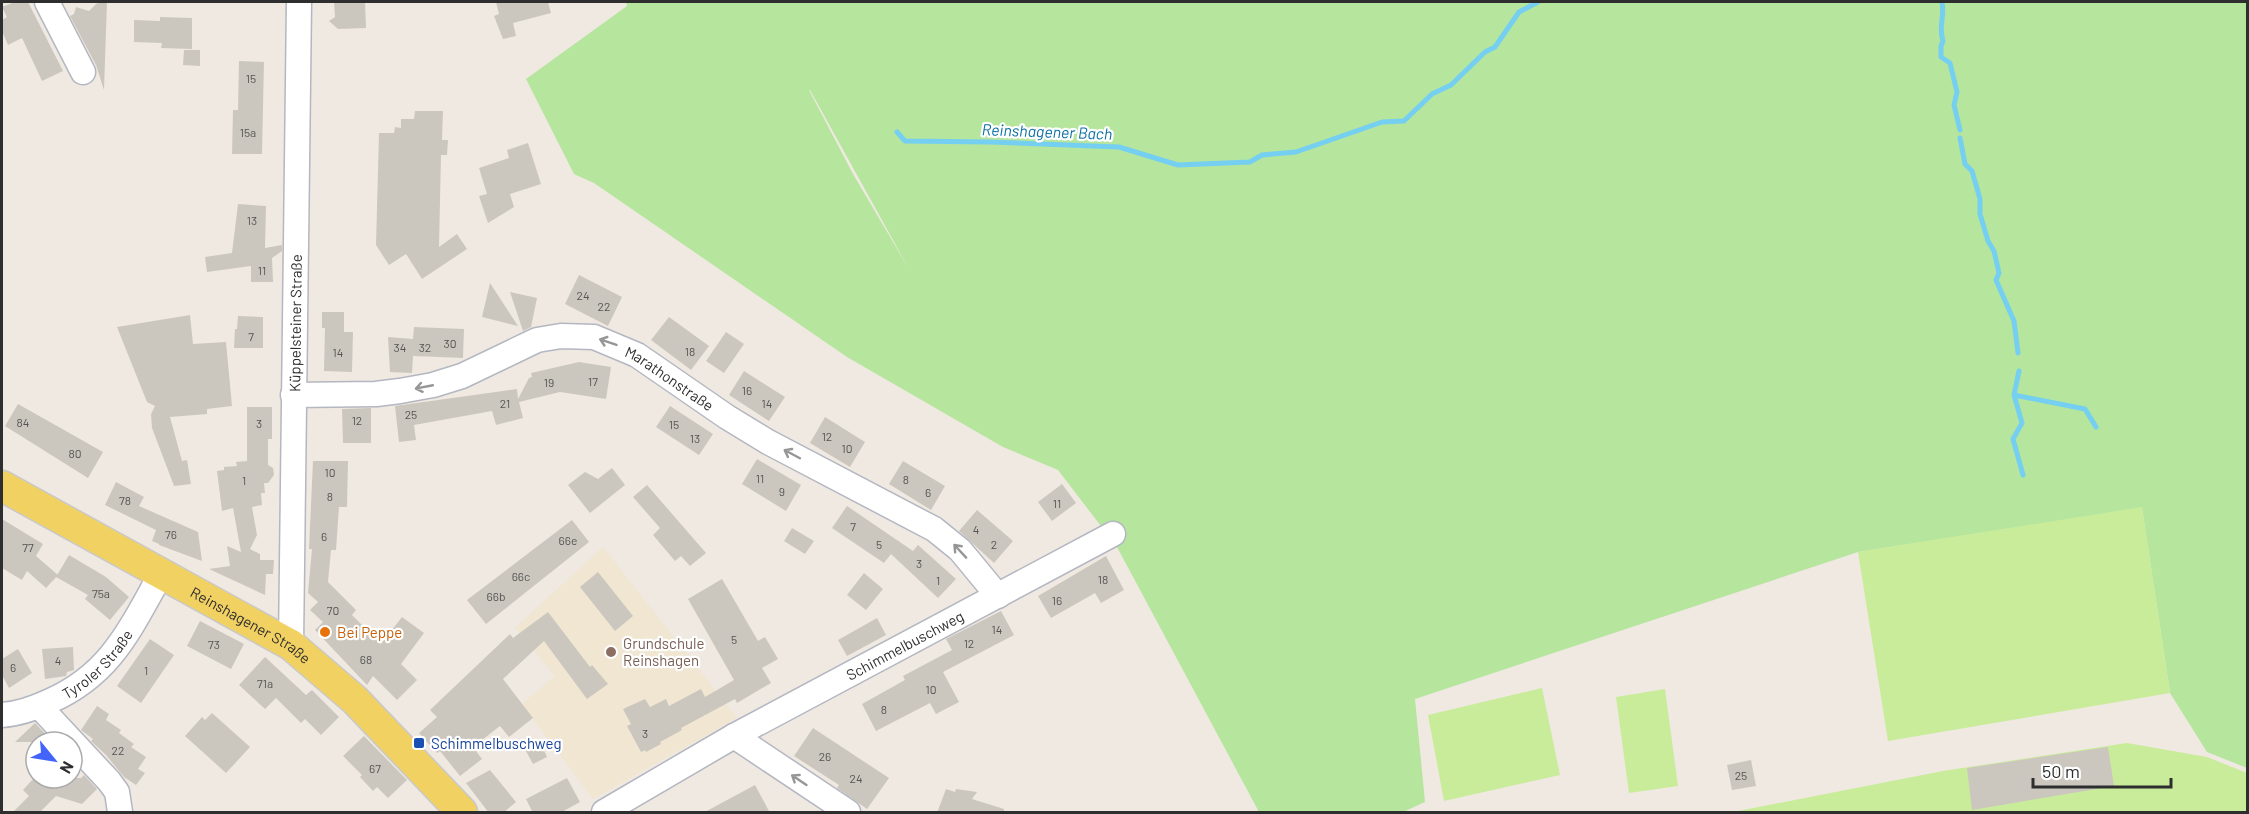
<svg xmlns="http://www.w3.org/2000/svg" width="2249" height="814" viewBox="0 0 2249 814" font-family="Barlow,sans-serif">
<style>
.education{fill:#f0e6d1}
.green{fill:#b6e59e;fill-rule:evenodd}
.pitch{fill:#c9ec9a}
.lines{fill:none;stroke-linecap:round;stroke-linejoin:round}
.stream{stroke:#75cff0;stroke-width:5}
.building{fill:#cbc7bf}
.minor-casing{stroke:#b4b7c1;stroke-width:27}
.major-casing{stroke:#c9c9c9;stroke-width:33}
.minor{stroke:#fff;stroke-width:24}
.major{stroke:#f2d163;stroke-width:30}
.oneway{stroke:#969696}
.food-dot{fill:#e8710a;stroke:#fff;stroke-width:2}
.education-dot{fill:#8d6e63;stroke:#fff;stroke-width:2}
.transit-dot{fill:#1a4fb4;stroke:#fff;stroke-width:2}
.labels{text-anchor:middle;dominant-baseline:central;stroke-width:4.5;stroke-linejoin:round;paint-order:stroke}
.number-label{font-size:12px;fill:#555452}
.street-label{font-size:15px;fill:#2e2e2e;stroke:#fff}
.food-label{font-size:15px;fill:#c56008;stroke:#fff;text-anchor:start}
.education-label{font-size:15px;fill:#785e54;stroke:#fff;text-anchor:start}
.transit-label{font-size:15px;fill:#164399;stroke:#fff;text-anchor:start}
.water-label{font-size:16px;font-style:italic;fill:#0d6fa3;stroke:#fff}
</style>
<rect width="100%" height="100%" fill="#efe9e1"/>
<!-- education -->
<path class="education" d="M603,547L737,718L593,799L522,704L555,676L515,628Z"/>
<!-- green -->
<path class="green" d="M626,2H2247V768L2207,752L2170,693L2142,508L1858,552L1415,699L1425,802L1403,812H1259L1117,547L1058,470L1003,447L847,357L594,183L574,174L526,79L627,6ZM809,90H810L909,269L853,174Z"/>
<!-- pitch -->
<path class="pitch" d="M2142,507L2170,693L1888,741L1858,552Z
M1542,688L1560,775L1444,801L1428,715Z
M1665,689L1678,786L1629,793L1616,697Z
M2127,743L2207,757L2247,773V812H1733L1943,771Z"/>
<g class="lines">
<!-- stream -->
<path class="stream" d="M1942,2C1945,18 1938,26 1943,41L1941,46V57L1950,63L1957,92L1954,105L1960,130
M897,132L905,141L991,142L1119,147L1178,165L1250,162L1262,155L1296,152L1382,122L1404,121L1432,94L1451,85L1485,52L1495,47L1519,12L1538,2
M1960,138L1965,164L1972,171L1980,199V214L1988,241L1994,251L1999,273L1996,280L2014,321L2018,353
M2019,371L2014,395L2022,423L2013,439L2023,475
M2014,395L2085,409L2096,427"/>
</g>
<!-- building -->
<path class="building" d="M15,2H28L63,71L42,81L22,38L8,45L2,31V20L7,17L2,7Z
M101,2H107L104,90L96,65L70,16L74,14L76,7L89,11L96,4Z
M334,2H365L366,28L338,29L329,21L335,17Z
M496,2H548L551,13L513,23L516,36L503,39L494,16L499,14Z
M160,17L192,18V49L161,48L162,43L134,42V20L160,21Z
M184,50H200V66L183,65Z
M239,61L264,62L262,154H232L233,110H238Z
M415,111H443L442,140H448L447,155H441L439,247L457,234L467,249L422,279L406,254L389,265L376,245L379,133H394L395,127L401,128V119H414Z
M528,143L541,184L510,194L514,207L488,223L479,196L487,194L479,168L509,158L507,150Z
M238,204L266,206L265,248L282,245V251L272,258L273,282H251V266L207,272L205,257L232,253Z
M579,275L622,297L608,326L565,304Z
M490,283L518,326L482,317Z
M510,292L537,298L531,327L523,331Z
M322,312H344V332H353L352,372L324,371L325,328H322Z
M190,315L193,344L226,342L232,406L207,409V414L170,417L182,461L187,460L191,484L174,486L152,428L151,414L155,406L147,402L117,327Z
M238,316L263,317V348H234L235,329H237Z
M669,317L709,346L691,370L651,340Z
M414,327L464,329L463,358L413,356L412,373L390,372L388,337L413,339Z
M726,332L744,344L724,373L706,361Z
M579,362L611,367L606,399L560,392L519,402L523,418L496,425L492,411L414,425L416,440L399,442L395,406L517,389L518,399L529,378L532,377L531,373Z
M744,371L785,397L769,421L729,395Z
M18,404L103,452L88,478L5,426Z
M670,406L713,434L699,455L656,427Z
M247,407H272V439H268V465L273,468L274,475L268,483H264L265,493H261L262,505L252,507L257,535L250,549L260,554V560H274L273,574H266L265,595L209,569L230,566L227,546L241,552L233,508L222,511L217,471L224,470V467L237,466L236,462L247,461Z
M371,408V443H343L342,409Z
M825,417L865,442L850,467L810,443Z
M757,459L801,485L786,511L742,484Z
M313,461H348L347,507H339L336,550H331L328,582L356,610L352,615L381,644L402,617L424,633L401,664L417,680L397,700L373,676L367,685L315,630L323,622L310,610L318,602L308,593L312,549H309Z
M903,461L945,486L931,510L889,484Z
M612,468L625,485L590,513L568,485L585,472L598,479Z
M116,482L144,497L139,506L198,532L202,561L159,545V544L152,541L156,530L105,505Z
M1062,484L1076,503L1052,521L1038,502Z
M647,485L706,553L690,566L681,556L675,561L653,535L660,528L633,497Z
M847,506L913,551L918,545L956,579L938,598L891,554L884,563L832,528Z
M977,510L1013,541L994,563L959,531Z
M2,519L43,544L36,556L58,575L46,588L27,571L22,580L2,568Z
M572,520L589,542L486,624L467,600Z
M792,528L814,541L805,554L784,541Z
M69,555L106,577L129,597L110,620L85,599L88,595L56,577Z
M1106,556L1124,590L1101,603L1095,593L1051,618L1038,596Z
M598,572L633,616L615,631L580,587Z
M864,573L883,589L866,610L847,595Z
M722,579L758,641L765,637L778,659L762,668L771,683L737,703L735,699L681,728L682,730L660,742L661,744L646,752L645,750L641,752L627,726L631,724L623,709L645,699L650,707L666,699L669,706L701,689L705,697L734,680L688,599Z
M1001,611L1014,635L943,672L959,702L936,714L930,703L876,731L862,704L905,680L903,676L952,650L946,639Z
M548,612L590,667L592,665L608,684L587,699L544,641L503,679L533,718L509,737L500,726L473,747L482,759L460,776L440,751L437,753L419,733L437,717L430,710L510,634L513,638Z
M877,618L886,635L847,656L838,640Z
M200,621L244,644L231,669L187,646Z
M150,639L174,655L141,703L117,686Z
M73,647L74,670L67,672L66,676L45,679L42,649Z
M18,649L32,673L9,688L2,675V659Z
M265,657L306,695L312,690L339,717L321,735L305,719L301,723L276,698L265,709L239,685Z
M97,706L109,714L106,720L121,730L119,733L134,744L131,747L146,757L138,769L145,773L136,785L124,777L106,755L91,741L93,739L81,730Z
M212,713L250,747L226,773L185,736L202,717L205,720Z
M35,723L53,742H15Z
M813,728L889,778L867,809L837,788L839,785L794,756Z
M364,736L407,780L388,798L377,787L373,791L360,777L362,775L343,756Z
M541,744L547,757L533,764L526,751Z
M2108,747L2114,786L1972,810L1967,768Z
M1751,760L1756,786L1732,790L1727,765Z
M490,770L516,802L503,813H489L466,783Z
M84,775L97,789L82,804L56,796L39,813H12L29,796L23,790L34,778H81Z
M567,778L580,802L560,813H533L526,799Z
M755,785L770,813H703Z
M946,789L955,792L956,789L977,792L972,799L1004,809V813H937Z"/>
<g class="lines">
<defs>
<g id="minor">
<path d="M47,2L83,72"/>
<path id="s1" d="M293,395L376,394L400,391L433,385L462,376L537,340L561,336L594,337L637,355L727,417L768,442L934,529L960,550L998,596"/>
<path id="s2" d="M291,645L299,2"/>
<path d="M39,706L109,781L117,792L120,812"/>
<path id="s3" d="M2,715C19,714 35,708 50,701C111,674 130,629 161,574"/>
<path d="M734,736L848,812"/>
<path id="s4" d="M604,812L734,736L1113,534"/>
</g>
<g id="major">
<path id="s5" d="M2,486L291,645L355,700L462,812"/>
</g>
</defs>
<!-- minor casing -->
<use href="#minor" class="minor-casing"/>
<!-- major casing -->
<use href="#major" class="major-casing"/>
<!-- minor -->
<use href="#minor" class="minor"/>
<!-- major -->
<use href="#major" class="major"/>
</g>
<!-- one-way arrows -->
<defs><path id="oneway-shaft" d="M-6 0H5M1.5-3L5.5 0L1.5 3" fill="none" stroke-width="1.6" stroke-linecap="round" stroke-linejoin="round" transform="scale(1.5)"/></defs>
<g class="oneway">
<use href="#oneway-shaft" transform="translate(608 342) rotate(-161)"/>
<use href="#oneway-shaft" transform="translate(424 387) rotate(169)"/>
<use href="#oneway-shaft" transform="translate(792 454) rotate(-152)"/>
<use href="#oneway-shaft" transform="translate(960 551) rotate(-133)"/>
<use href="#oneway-shaft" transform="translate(799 780) rotate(-146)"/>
</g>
<!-- markers -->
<circle class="food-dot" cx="325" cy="632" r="6"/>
<circle class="education-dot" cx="611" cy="652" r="6"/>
<rect class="transit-dot" x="413" y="737" width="12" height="12" rx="3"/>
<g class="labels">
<!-- number labels -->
<g class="number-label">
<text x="251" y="78">15</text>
<text x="248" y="132">15a</text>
<text x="252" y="220">13</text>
<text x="262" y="270">11</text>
<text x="583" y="295">24</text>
<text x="604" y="306">22</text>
<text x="251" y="336">7</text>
<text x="450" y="343">30</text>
<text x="400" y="347">34</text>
<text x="425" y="347">32</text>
<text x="690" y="351">18</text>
<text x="338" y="352">14</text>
<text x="593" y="381">17</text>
<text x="549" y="382">19</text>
<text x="747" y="390">16</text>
<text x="505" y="403">21</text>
<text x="767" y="403">14</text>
<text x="411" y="414">25</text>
<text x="357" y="420">12</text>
<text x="23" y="422">84</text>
<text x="259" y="423">3</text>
<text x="674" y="424">15</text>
<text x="827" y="436">12</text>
<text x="695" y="438">13</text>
<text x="847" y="448">10</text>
<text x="75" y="453">80</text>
<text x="330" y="472">10</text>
<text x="760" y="478">11</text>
<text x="906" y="479">8</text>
<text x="244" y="480">1</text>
<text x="782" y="491">9</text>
<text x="928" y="492">6</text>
<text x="330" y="496">8</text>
<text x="125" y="500">78</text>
<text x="1057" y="503">11</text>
<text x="853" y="526">7</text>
<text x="976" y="529">4</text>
<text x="171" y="534">76</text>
<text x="324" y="536">6</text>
<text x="568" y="540">66e</text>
<text x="879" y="544">5</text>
<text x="994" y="544">2</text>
<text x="28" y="547">77</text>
<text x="919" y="563">3</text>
<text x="521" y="576">66c</text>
<text x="1103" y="579">18</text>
<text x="938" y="580">1</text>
<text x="101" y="593">75a</text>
<text x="496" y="596">66b</text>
<text x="1057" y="600">16</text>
<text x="333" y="610">70</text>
<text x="997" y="629">14</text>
<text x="734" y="639">5</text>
<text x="969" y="643">12</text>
<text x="214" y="644">73</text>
<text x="366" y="659">68</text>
<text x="58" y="660">4</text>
<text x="13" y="667">6</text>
<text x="146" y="670">1</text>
<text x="265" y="683">71a</text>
<text x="931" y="689">10</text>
<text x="884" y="709">8</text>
<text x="645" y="733">3</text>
<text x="118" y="750">22</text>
<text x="825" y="756">26</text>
<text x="375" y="768">67</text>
<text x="1741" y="775">25</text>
<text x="856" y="778">24</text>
</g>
<!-- street labels -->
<g class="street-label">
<text stroke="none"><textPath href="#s2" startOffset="322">Küppelsteiner Straße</textPath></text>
<text stroke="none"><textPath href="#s1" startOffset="398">Marathonstraße</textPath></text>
<text stroke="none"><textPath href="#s5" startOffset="285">Reinshagener Straße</textPath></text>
<text stroke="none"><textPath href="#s4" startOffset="344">Schimmelbuschweg</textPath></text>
<text stroke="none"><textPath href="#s3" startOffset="111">Tyroler Straße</textPath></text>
</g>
<!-- food labels -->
<g class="food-label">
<text x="337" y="632">Bei Peppe</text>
</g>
<!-- education labels -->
<g class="education-label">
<text x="623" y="643">Grundschule<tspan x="623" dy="17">Reinshagen</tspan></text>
</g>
<!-- transit labels -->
<g class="transit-label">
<text x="431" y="743">Schimmelbuschweg</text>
</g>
<!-- water labels -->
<g class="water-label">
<text transform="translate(1047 131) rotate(2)">Reinshagener Bach</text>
</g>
</g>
<!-- border -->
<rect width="2249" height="814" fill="none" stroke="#2e2e2e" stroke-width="6"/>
<!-- north arrow -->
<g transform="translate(54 760) rotate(120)"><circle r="28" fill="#ffffff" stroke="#ababab" stroke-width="1.5"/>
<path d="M0-4.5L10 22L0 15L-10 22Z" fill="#4264fb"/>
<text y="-9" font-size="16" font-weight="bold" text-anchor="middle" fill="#2e2e2e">N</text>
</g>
<!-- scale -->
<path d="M2033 778v9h138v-9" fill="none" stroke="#2e2e2e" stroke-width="3"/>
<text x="2042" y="778" font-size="18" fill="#2e2e2e" stroke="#ffffff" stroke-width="4.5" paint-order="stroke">50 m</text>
</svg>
